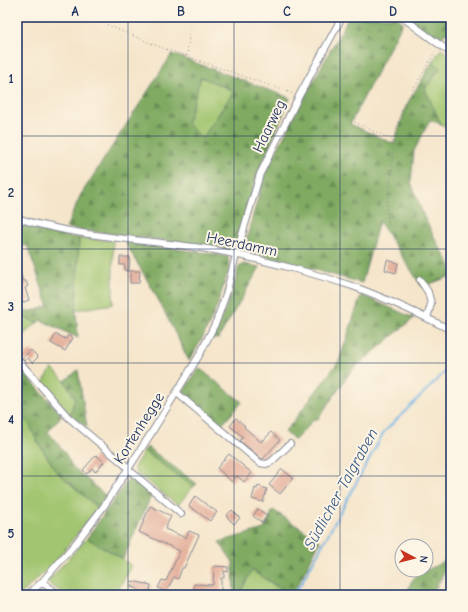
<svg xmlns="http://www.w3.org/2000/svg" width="468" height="612" viewBox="0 0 468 612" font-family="'Comic Neue',sans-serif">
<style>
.green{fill:#a1c56f;stroke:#5e7a66}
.forest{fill:url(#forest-firs);stroke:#4e6c60;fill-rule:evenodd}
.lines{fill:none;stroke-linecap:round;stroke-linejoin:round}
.stream{stroke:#6db1e3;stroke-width:2}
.building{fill:#e2aa96}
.minor-casing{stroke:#888a94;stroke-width:8}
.path{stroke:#888a94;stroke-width:1;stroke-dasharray:1 3;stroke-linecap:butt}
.minor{stroke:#fff;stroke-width:6}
.grid{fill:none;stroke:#1b2f5e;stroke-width:1;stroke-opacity:0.55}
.labels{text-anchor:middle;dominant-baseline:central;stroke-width:4;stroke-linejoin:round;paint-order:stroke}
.street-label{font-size:15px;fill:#1b2f5e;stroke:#fcf5e5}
.water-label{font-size:16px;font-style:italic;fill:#345686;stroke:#fcf5e5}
.neatline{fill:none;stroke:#1b2f5e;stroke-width:1.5}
.grid-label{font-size:13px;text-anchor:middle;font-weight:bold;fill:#1b2f5e}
</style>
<defs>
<pattern id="forest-firs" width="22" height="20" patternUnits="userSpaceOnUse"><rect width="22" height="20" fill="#80aa62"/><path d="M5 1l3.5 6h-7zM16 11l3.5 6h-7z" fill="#688b54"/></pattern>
</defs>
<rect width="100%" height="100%" fill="#fcf5e5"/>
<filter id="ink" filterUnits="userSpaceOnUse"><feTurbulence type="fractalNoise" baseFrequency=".025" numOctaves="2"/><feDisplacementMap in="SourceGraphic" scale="8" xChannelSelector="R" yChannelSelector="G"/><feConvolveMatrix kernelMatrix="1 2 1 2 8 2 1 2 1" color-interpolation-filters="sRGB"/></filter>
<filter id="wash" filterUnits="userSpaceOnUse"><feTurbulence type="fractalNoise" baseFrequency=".012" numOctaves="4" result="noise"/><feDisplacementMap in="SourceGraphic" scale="16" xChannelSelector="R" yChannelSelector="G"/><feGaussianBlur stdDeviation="0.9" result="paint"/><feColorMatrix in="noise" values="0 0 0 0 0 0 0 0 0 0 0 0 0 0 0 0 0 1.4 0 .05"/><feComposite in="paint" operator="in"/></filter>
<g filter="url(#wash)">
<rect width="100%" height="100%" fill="#f5e5ca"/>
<!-- green -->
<path class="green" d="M441,49L451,56V132L441,124L425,89L440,68L433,61Z
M201,77L234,91L202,140L187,123Z
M79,238L113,241V304L76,310Z
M17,314L37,323L17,340Z
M52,368L65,381L75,398L70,415L43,383Z
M17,411L30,425L36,439L56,471L98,508L53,564L20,595H17Z
M144,451L193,487L178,505L136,473L134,467Z
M87,538L123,559L132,567L114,595H65L47,582Z
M251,570L290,595H239Z"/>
<!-- forest -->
<path class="forest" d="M349,17H396L403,22L350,124L394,144L406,106L433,61L440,68L425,89L441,124L430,120L414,151L411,182L424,217L440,248L451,265V276L422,287L379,221L362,283L266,256L248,252L247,237L264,176L301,103Z
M405,17H451V26L442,38L437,35L434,39Z
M172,54L290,98L258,173L237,239L232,249L209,246L66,228L80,196ZM201,77L234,91L202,139L187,123Z
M17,224L63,236L79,238L76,310L78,338L41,320L37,323L17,314V311C28,312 38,311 48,305L27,245L17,248Z
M125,242L208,253L228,257L229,269L216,309L203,337L189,361L158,299Z
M243,264L260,267L218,339L212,338L231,296L239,267Z
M361,295L414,318L352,370L317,420L315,418L295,440L285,432L339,361Z
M17,365L62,415L48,432L65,453L72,466L107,497L98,508L56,471L36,439L30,425L17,411Z
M199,368L242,402L221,426L182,393Z
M78,370L87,427L70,415L75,398L65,381Z
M147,447L197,484L193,487L144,451Z
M130,477L152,494L123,559L87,538Z
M273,510L320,541L300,581L291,595L252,570L239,595H234L233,562L219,542L264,529Z
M451,558V560L431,595H408V590L411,582L417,575Z"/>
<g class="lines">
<!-- stream -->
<path class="stream" d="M293,595L301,584L384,432L444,373L451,365"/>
</g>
<g id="blocks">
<!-- building -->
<path class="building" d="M120,257H130L129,271H125V265H120Z
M387,260L398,263L396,273L385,270Z
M17,265H18L23,281H26L28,286L25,288L29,300L21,303L17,290Z
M130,271H140L139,283H130Z
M56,334L66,339L68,335L73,338L65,351L51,343Z
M31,350L38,357L32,363L28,358L24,361L22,358Z
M236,418L245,426L244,427L261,442L263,439L264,440L271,432L280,440L263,459H262L240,441L243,437L230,426Z
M229,454L252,473L244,482L237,476L232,482L217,468Z
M96,455L104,462L95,472L92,468L87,474L83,470Z
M282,469L293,478L280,494L269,485Z
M258,486L267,489L263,502L252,499L255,488L257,489Z
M195,496L217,512L210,521L189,506Z
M150,506L171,516L165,529L186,538L189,531L199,535L184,568H182L178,579L174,577L166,592L158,588L162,580L166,581L180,551L139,532Z
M258,509L268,516L263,523L253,516Z
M232,510L240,518L234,524L226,516Z
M214,566L228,567V572L224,571V578H221V595H194V584L213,585Z
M132,581L151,585L149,595H137L138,589L131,587Z"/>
</g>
</g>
<g filter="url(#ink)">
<use href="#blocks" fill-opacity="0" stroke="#888a94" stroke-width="1"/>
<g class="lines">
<defs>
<path id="minor" d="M402,17L451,53
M17,218C79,238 144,239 208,249C239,254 269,262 299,270C317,275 334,280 352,286C386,298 419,314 451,330
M420,280L428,292L431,304L427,318
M17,359L68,417L125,465L128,469L181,514
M177,393L260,463L266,464L271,462L290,444
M42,582L59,595
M28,595L42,582L55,567L75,544L104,506L152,432L200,354L216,322L226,294L236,255L260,174L299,96L342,17"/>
</defs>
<!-- minor casing -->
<use href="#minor" class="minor-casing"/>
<!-- path -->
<path class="path" d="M93,17L112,27L160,47L294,94
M444,39L451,30
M187,56L191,17
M304,98L393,140
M417,274L402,247L389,226L387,215V203L392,169L393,140L404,105L436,50
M434,595L451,563"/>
<!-- minor -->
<use href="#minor" class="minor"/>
</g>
</g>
<!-- grid -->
<path class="grid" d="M128,17V595M234,17V595M340,17V595M17,136H451M17,249H451M17,363H451M17,476H451"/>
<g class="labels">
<!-- street labels -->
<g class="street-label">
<text transform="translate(269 126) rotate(-64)">Haarweg</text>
<text transform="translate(242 244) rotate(12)">Heerdamm</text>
<text transform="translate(139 428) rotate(-58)">Kortenhegge</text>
</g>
<!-- water labels -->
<g class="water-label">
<text transform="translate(341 489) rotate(-61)">Südlicher Talgraben</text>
</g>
</g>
<!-- margin -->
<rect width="468" height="612" fill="none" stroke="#fcf5e5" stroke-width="44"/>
<!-- north arrow -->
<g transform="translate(414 558) rotate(97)"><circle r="19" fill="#fcf5e5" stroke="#a2a6af"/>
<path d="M0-3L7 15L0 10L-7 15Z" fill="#c8321e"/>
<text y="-6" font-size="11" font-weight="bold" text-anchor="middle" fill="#1b2f5e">N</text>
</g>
<rect x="22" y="22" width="424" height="568" class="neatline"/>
<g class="grid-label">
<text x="75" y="16">A</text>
<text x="181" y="16">B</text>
<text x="287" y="16">C</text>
<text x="393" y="16">D</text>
<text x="11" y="83">1</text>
<text x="11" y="197">2</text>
<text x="11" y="311">3</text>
<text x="11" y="424">4</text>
<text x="11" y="538">5</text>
</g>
</svg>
